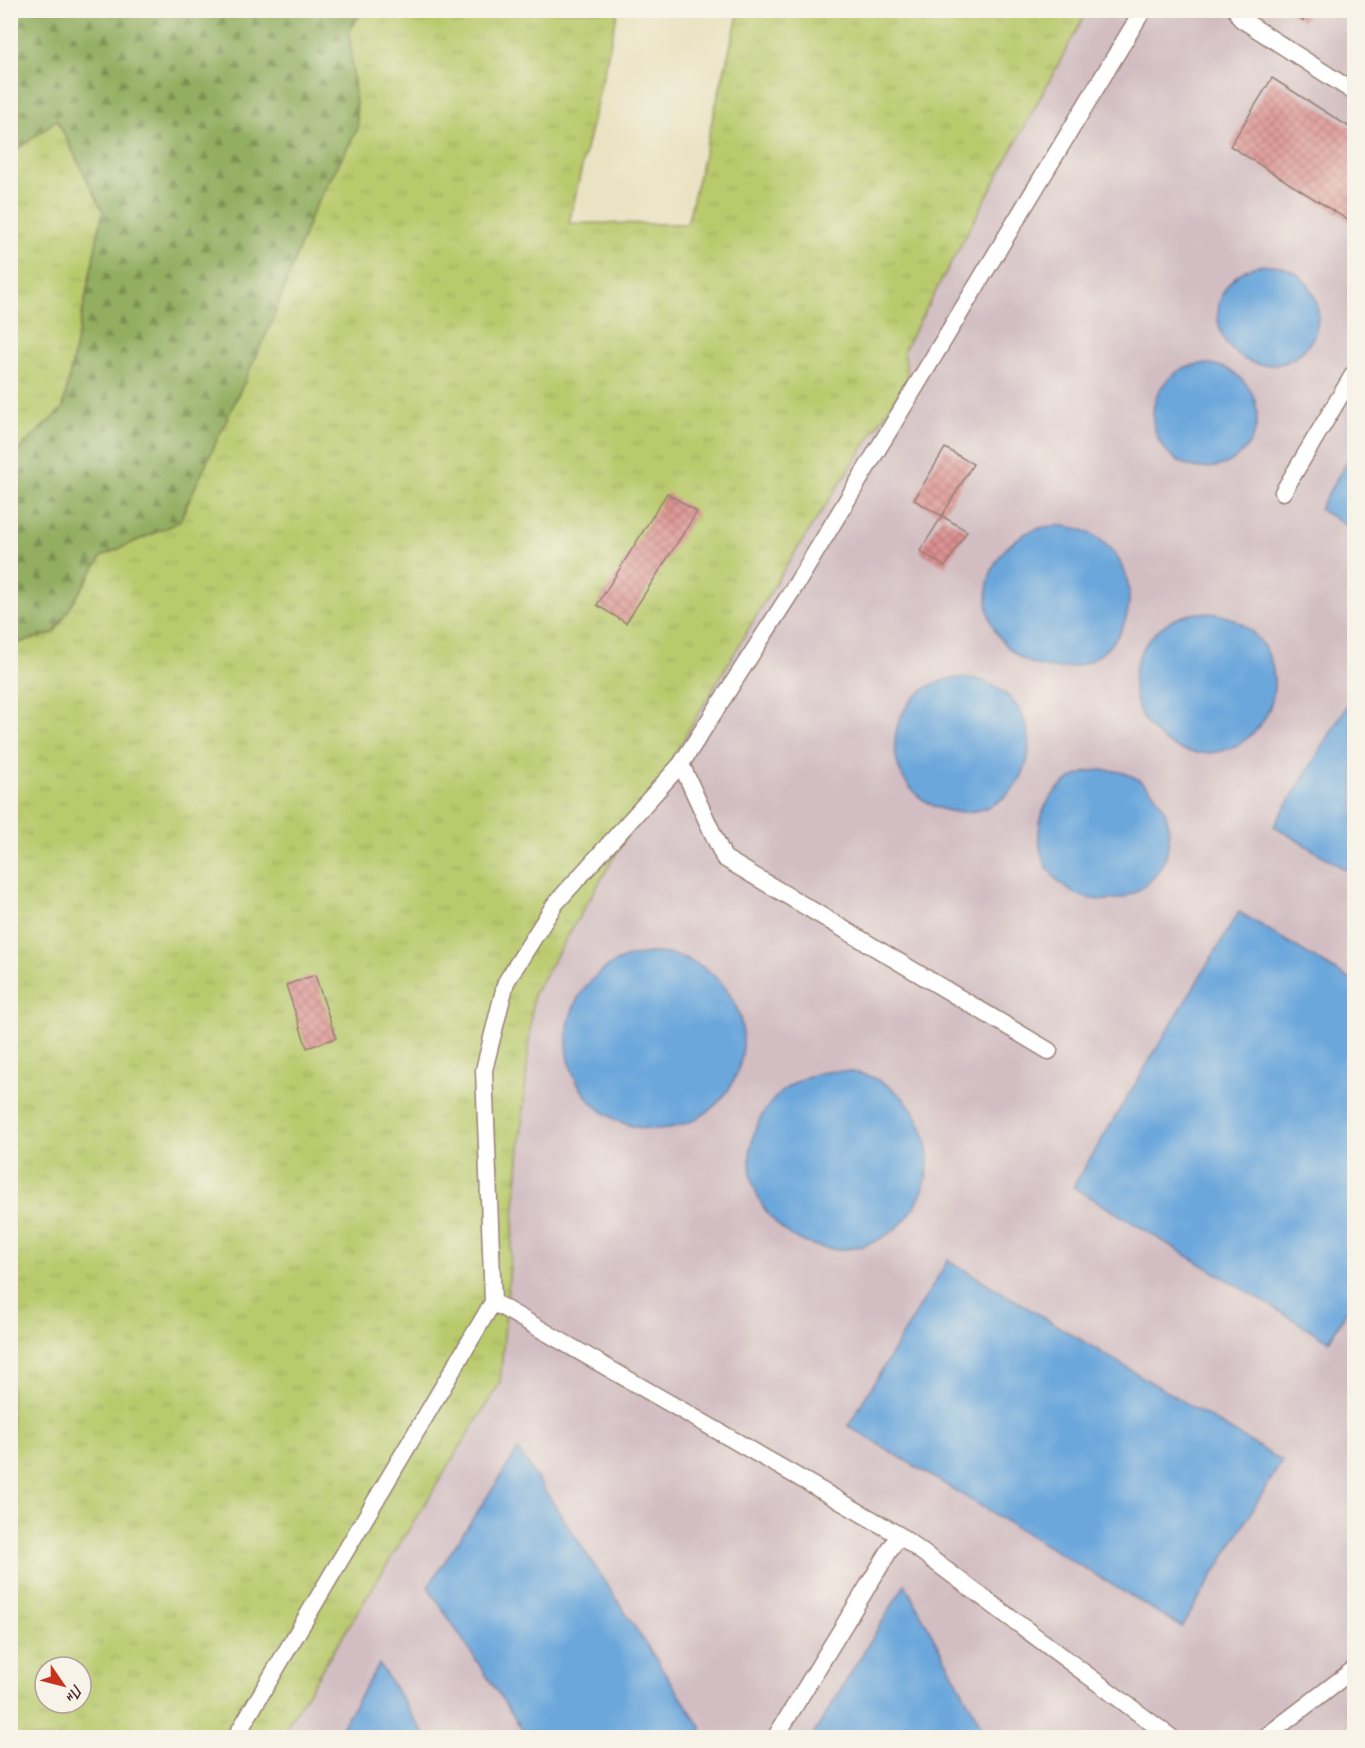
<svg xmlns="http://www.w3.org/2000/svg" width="1365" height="1748" viewBox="0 0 1365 1748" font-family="Caveat,sans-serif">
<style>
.industrial{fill:#d2bec2}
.grass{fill:url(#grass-tufts);stroke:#82744c;stroke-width:1.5;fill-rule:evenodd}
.forest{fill:url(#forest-firs);stroke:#6e6646;stroke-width:1.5}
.water{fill:#6ca7dc;stroke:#5b6384;stroke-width:1.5}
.building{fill:url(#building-cross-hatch)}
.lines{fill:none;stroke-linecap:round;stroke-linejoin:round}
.service-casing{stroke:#9a8177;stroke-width:19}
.service{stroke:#fff;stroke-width:16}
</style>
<defs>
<pattern id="grass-tufts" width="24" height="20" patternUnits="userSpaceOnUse" patternTransform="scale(1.5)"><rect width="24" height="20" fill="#b9ca6d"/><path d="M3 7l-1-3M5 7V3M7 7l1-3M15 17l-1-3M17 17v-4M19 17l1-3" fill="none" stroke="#a1ad5f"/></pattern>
<pattern id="forest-firs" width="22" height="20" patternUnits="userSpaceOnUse" patternTransform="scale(1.5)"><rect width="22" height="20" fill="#92ae60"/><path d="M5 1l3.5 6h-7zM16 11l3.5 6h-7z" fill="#798d4f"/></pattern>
<pattern id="building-cross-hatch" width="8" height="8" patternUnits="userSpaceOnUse" patternTransform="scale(1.5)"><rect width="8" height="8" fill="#db908f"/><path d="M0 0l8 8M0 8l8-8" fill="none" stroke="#b47575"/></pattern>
</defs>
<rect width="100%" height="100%" fill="#f7f3e8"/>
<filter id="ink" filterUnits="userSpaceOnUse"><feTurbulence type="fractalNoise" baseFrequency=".0167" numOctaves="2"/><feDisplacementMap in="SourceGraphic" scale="12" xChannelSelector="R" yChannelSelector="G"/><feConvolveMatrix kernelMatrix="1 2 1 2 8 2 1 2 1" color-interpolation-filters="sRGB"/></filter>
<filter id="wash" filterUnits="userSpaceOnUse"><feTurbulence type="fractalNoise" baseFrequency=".008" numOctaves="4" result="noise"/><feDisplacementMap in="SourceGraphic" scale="24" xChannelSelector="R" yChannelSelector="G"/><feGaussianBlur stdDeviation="1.35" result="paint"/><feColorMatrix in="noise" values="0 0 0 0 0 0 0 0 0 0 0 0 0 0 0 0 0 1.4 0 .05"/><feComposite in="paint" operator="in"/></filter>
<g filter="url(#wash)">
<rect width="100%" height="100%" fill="#eae3c3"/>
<!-- industrial -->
<path class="industrial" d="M1087,11H1354V1737L280,1738L500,1383L533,995L781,574L908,380L904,350Z"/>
<!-- grass -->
<path class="grass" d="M362,11H618L569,223L687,224L739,11H1087L904,350L908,379L781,574L533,995L500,1383L280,1737L11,1738V645L54,633L102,556L179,522L271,324L312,213L358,128L349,32ZM45,1667H81V1703H45Z
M56,119L103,211L63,408L11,457V154Z"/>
<!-- forest -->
<path class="forest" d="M11,10L362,11L349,32L358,128L312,213L271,324L179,522L102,556L54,633L11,645V457L63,408L103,211L57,120L11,154Z"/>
<!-- water -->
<path class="water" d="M1218 315a50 50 0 1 1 100 0a50 50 0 1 1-100 0Z
M1153 416a52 52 0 1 1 104 0a52 52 0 1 1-104 0Z
M1354,449V530L1319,509Z
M987 597a71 71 0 1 1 142 0a71 71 0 1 1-142 0Z
M1134 683a70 70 0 1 1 140 0a70 70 0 1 1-140 0Z
M895 745a67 67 0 1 1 134 0a67 67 0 1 1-134 0Z
M1354,694V875L1274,826Z
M1039 835a65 65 0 1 1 130 0a65 65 0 1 1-130 0Z
M1239,912L1354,982V1298L1329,1341L1073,1187Z
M567 1041a88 88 0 1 1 176 0a88 88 0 1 1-176 0Z
M750 1160a89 89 0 1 1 178 0a89 89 0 1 1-178 0Z
M948,1260L1282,1461L1182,1627L848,1426Z
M518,1450L702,1729L697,1737H527L428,1587Z
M905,1584L987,1737H812Z
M379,1664L426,1737H335Z"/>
<g id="blocks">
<!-- building -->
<path class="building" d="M1287,10H1310L1303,21Z
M1272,78L1354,130V224L1230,146Z
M945,448L973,464L942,516L914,500Z
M667,493L697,512L626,623L597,605Z
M942,516L967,531L945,567L920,551Z
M315,975L336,1038L307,1048L286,985Z"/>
</g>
</g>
<g filter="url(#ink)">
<use href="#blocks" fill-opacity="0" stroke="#9a8177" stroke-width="1.5"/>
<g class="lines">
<defs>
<path id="service" d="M1236,10L1241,19L1354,92
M1283,492L1354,373
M681,764L724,858L1049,1051
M493,1302L899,1535L775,1738
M899,1535L1172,1738
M235,1738L493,1302L484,1070L506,982L555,904L681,764L797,583L1143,10
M1264,1738L1354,1669"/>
</defs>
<!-- service casing -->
<use href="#service" class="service-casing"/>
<!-- service -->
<use href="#service" class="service"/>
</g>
</g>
<!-- margin -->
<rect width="1365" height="1748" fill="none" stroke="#f7f3e8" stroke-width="36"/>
<!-- north arrow -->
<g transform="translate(63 1685) rotate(125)"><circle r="28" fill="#f7f3e8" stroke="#b29e9c" stroke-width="1.5"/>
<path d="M0-4.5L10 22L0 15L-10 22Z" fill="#c8321e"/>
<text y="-9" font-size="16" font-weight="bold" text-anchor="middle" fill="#4a1f2b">Пн</text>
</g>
</svg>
